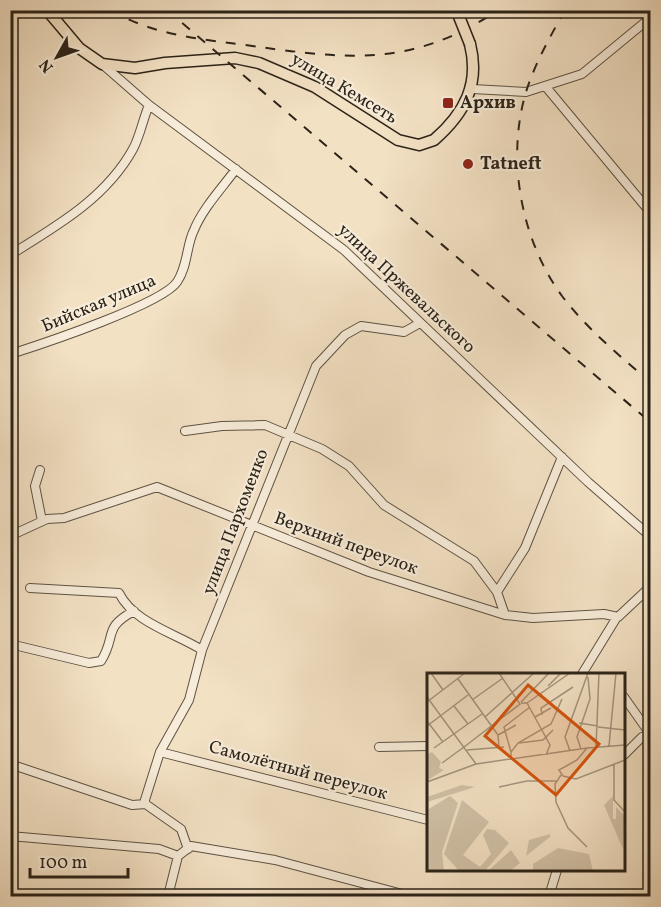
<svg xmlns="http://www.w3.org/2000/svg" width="661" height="907" viewBox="0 0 661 907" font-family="Vollkorn,serif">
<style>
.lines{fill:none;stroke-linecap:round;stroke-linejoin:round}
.minor-casing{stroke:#5d5243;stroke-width:10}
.major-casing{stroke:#2b2318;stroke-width:13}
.minor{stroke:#f7ecd9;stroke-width:8}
.major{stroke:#f3e1c4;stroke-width:10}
.rail{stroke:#2b2318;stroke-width:2;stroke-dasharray:10 10;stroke-linecap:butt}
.major-bridge-casing{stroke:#2b2318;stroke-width:13;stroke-linecap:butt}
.major-bridge{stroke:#f3e1c4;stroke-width:10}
.poi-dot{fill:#8f2418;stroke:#f7ecd9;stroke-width:2}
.labels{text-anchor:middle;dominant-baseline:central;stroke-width:4.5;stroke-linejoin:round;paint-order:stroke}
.street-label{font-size:18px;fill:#2b2318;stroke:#f7ecd9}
.poi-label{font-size:18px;font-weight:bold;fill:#2b2318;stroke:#f7ecd9;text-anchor:start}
.inset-road{fill:none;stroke:#a3957f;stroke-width:1.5}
.view{fill:#d5540d;fill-opacity:0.15;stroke:#d5540d;stroke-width:3}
.inset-edge{fill:none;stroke:#2b2318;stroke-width:3}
</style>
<rect width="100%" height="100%" fill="#f3e1c4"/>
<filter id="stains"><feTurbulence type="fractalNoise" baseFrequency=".00333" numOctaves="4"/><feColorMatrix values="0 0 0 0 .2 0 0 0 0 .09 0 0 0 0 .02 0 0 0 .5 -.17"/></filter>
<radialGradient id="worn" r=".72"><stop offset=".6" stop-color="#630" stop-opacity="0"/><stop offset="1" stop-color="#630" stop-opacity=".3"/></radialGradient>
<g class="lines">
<defs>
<path id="minor" d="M10,16L19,10
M102,64L149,105L344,250L588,482L650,536
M546,87L650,212
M472,89L526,92L582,74L650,18
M10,255C57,226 106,198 133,149C140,136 143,119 149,105
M10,357L14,353C45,343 162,304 177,282C188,266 186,246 194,230C203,208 222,188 236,169
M185,431L222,426L265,425L322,449L349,466L384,505L474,561L497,592L505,615
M40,470L35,486L42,521
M10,536L47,519L64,518L157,487L369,572L505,615L533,618L604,614L618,617L650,587
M30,588L119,593C134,623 175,633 202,650
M497,592L525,548L562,457
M10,644L89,663L101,661C117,636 102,628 134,611
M582,674L617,617
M624,697L650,734
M379,747L428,746
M160,752L428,820
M624,755L642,737L650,735
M10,764L132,805L146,804
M10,836L159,849L178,856
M188,849L181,829L144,803L160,752L189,700L202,650L316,366L345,335L361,326L404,332L420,323
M168,896L178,856L191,846L275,860L410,896
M549,896L557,870"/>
<path id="major" d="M47,10L79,48L102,64L135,68L165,63L235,58L259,63L315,87L398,140L419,145L434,140C465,113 480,84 470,44"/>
</defs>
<!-- minor casing -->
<use href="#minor" class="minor-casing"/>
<!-- major casing -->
<use href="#major" class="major-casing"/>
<!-- minor -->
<use href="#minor" class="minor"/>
<!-- major -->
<use href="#major" class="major"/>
<!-- rail -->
<path class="rail" d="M111,10C148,33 196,39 238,44C339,58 408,71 498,10
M167,10L650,422
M565,10C550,37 535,63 526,92C506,159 521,240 562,296C587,329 619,355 650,382"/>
<defs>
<path id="major-bridge" d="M458,14L470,44"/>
</defs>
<!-- major-bridge casing -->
<use href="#major-bridge" class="major-bridge-casing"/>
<!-- major-bridge -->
<use href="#major-bridge" class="major-bridge"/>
</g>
<!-- markers -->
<g class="poi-dot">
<rect x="442" y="97" width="12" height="12" rx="3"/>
<circle cx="468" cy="164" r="6"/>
</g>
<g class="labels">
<!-- street labels -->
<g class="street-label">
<text transform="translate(344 89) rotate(31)">улица Кемсеть</text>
<text transform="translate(406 289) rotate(43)">улица Пржевальского</text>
<text transform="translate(99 304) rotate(-23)">Бийская улица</text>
<text transform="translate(236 522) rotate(-69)">улица Пархоменко</text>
<text transform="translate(346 544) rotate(20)">Верхний переулок</text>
<text transform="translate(298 771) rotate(15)">Самолётный переулок</text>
</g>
<!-- poi labels -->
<g class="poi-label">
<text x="460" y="103">Архив</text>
<text x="480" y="164">Tatneft</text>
</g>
</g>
<!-- overview -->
<g transform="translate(427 673)">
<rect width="198" height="198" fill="#f3e1c4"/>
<path d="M5,79L14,89L12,95L17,97L1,107L0,81ZM35,112L48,114L0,129V124ZM23,123L31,130L15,179L17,198H0V137ZM186,123V146H189V134L198,143L196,176L177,132ZM35,127L62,149L36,182L53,194L64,181L56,162L60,156L68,157L82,170L58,198H32L17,181ZM123,161V164L99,183L102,167ZM131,175L162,181L166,198H106V191ZM84,177L93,190L83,198H61Z" fill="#d1c1a7"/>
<path class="inset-road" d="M4,0L16,17M31,6L71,62L72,74M121,13L134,0M0,24L49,91M45,27L76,5M0,29L38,0M94,29L122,0M94,30H100L123,72L119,82M100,30L143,0M27,33L41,51M115,42L114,35L146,14M58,44L107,0M108,44L124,35M0,48L16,69M152,50L171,53M0,53L41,22M171,54L198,57M71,62L89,52M92,70L116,67L126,57M198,72L160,75L150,87L132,97L136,103L149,106L198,87M182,73L189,0M37,74L93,31L72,0M169,74L172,0M7,75L55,41M154,76L150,64L163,26L161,4M40,77L77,74M143,78L138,64L161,0M84,79L77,54L103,34M84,87V79L91,70L124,51L135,26M15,90L37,74M49,91L160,75M187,91V127L198,139M134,102L128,111L129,129L141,155L160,174M0,109L49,91M72,114L100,108H129"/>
<path class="view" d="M101,12L172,71L129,122L58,63Z"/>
<rect width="198" height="198" class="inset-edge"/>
</g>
<!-- margin -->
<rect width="661" height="907" fill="none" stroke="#f3e1c4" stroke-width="36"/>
<rect x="12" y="12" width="637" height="883" fill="none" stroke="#2b2318" stroke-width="3"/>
<rect x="18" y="18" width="625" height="871" fill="none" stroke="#2b2318" stroke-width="1.5"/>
<!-- north arrow -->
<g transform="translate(57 57) rotate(230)" stroke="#f7ecd9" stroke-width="4.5" paint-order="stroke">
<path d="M0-4.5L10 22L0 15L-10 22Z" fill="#2b2318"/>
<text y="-9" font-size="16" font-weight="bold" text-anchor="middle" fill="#2b2318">N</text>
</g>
<!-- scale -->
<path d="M30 868v9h98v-9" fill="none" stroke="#2b2318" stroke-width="3"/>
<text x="39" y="868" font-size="18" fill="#2b2318" stroke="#f7ecd9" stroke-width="4.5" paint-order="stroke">100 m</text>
<rect width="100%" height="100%" filter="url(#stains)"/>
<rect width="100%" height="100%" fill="url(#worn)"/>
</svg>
